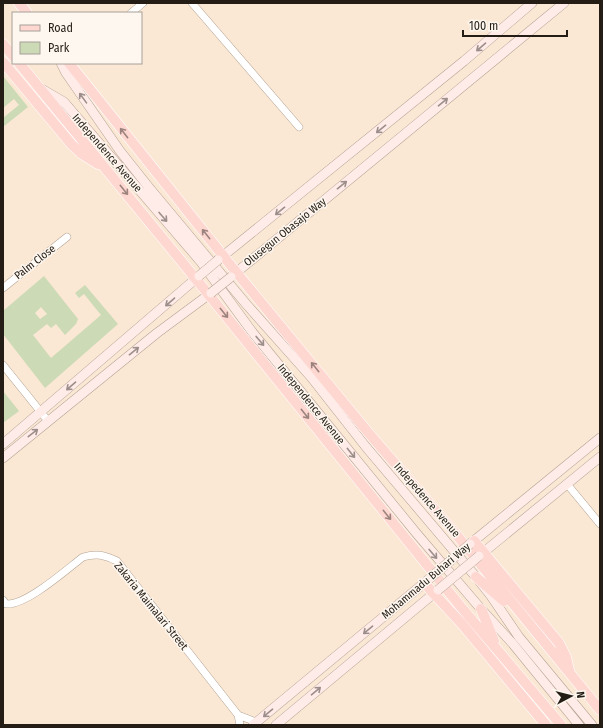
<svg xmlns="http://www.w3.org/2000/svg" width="603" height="728" viewBox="0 0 603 728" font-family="'Fira Sans Condensed',sans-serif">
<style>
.green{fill:#ccdab6;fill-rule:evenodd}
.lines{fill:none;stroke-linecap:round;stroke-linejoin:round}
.minor-casing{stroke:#b4a392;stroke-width:8}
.secondary-casing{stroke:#b4a392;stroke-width:10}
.primary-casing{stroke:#fff;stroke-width:11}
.minor{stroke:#fff;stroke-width:7}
.secondary{stroke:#ffebe8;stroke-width:9}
.primary{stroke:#ffd7d1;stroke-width:10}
.secondary-bridge-casing{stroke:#b4a392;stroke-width:10;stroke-linecap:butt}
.secondary-bridge{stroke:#ffebe8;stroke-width:9}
.oneway{stroke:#9c8e8a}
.oneway2{stroke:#9c837d}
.labels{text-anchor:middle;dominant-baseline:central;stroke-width:3;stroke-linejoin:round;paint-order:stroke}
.street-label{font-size:11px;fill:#231d16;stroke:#fef7ef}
</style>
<rect width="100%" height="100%" fill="#fae8d5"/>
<!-- green -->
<path class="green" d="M3,76L28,107L3,127V118L19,105L14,99L3,108Z
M44,276L78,319L76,324L65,335L56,324L51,328L47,324L33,335L51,358L101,315L84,294L79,298L75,293L85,285L118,324L45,388L3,334V311ZM41,307L47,314L40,319L35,313Z
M3,391L19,411L3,423Z"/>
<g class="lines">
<defs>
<path id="minor" d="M192,3L299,127
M131,13L143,3
M3,288L67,237
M3,365L48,421
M567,484L600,524
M3,600L6,604C26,606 67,569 83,557C97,553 104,555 117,561L238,715L240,725
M238,715L256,722"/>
<path id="secondary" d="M61,63L66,73L120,151L151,190L247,305L311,377L366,447L476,577L491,596L519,637L592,725
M40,88L64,102L201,262L253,333L417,534L481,609L513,644L579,725
M218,260L464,61L532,3
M232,276L564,3
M3,444L199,276
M3,458L157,333L211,293
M470,544L600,438
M479,556L600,457
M253,725L429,579
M276,725L438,590"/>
<path id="primary" d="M19,3L27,13
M3,44L13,56
M3,62L72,145L82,154L98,164
M19,63L209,295L461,607L561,725
M69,63L236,272L366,430L455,533L600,710
M474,541L559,643L566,657L569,670
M476,577L504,601
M424,583L462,624L546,725
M481,609L494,641"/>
</defs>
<!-- minor casing -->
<use href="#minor" class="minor-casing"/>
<!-- secondary casing -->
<use href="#secondary" class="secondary-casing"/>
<!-- primary casing -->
<use href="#primary" class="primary-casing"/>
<!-- minor -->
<use href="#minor" class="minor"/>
<!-- secondary -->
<use href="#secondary" class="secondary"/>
<!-- primary -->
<use href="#primary" class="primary"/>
<defs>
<path id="secondary-bridge" d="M199,276L218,260
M211,293L231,277
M430,578L470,544
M438,590L479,556"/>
</defs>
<!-- secondary-bridge casing -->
<use href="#secondary-bridge" class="secondary-bridge-casing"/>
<!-- secondary-bridge -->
<use href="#secondary-bridge" class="secondary-bridge"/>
</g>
<!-- one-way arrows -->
<defs><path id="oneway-shaft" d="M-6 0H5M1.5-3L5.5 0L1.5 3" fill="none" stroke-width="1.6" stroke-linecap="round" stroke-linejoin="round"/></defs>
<g class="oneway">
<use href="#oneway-shaft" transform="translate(481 47) rotate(139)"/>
<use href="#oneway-shaft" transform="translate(83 98) rotate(-126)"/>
<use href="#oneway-shaft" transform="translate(443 102) rotate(-40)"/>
<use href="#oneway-shaft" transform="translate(381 129) rotate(141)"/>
<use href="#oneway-shaft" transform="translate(342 185) rotate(-39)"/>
<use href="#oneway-shaft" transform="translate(280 211) rotate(141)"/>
<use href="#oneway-shaft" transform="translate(163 217) rotate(49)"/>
<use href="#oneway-shaft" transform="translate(170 302) rotate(139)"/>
<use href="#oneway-shaft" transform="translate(260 341) rotate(50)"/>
<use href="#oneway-shaft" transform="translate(134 351) rotate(-39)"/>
<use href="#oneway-shaft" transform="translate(71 386) rotate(139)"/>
<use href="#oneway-shaft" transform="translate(33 433) rotate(-38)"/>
<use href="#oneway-shaft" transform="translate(351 453) rotate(51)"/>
<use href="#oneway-shaft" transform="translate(433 554) rotate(50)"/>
<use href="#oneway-shaft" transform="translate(368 630) rotate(140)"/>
<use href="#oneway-shaft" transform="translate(316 691) rotate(-40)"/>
<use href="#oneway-shaft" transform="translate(268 713) rotate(140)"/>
</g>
<g class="oneway2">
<use href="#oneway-shaft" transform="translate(124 133) rotate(-128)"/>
<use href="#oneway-shaft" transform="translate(124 190) rotate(51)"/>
<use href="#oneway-shaft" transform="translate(206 234) rotate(-129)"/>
<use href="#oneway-shaft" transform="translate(224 313) rotate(51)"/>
<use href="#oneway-shaft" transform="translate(315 367) rotate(-129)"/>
<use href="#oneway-shaft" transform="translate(305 414) rotate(51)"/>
<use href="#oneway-shaft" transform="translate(387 515) rotate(51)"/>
</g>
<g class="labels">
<!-- street labels -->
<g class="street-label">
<text transform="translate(107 153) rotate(49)">Independence Avenue</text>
<text transform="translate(285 232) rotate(-39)">Olusegun Obasajo Way</text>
<text transform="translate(35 262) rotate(-38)">Palm Close</text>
<text transform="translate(311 404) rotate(51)">Independence Avenue</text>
<text transform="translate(427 500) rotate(49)">Indepedence Avenue</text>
<text transform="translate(426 581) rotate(-40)">Mohammadu Buhari Way</text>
<text transform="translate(151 606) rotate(51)">Zakaria Maimalari Street</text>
</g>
</g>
<!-- border -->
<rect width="603" height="728" fill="none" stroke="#231d16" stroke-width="8"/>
<!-- legend -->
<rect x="12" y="12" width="130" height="52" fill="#fef7ef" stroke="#a6a098"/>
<rect x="20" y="25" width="20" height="6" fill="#ffd7d1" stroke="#a6a098"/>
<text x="48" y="32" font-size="12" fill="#231d16">Road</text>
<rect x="20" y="42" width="20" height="12" fill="#ccdab6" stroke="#a6a098"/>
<text x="48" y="52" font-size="12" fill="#231d16">Park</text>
<!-- north arrow -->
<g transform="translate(571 696) rotate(83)" stroke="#fef7ef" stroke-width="3" paint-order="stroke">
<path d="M0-3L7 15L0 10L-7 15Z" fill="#231d16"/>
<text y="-6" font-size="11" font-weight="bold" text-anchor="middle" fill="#231d16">N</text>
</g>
<!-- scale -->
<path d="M463 30v6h104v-6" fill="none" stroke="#231d16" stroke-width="2"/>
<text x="469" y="30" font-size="12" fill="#231d16" stroke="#fef7ef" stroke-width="3" paint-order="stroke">100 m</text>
</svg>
